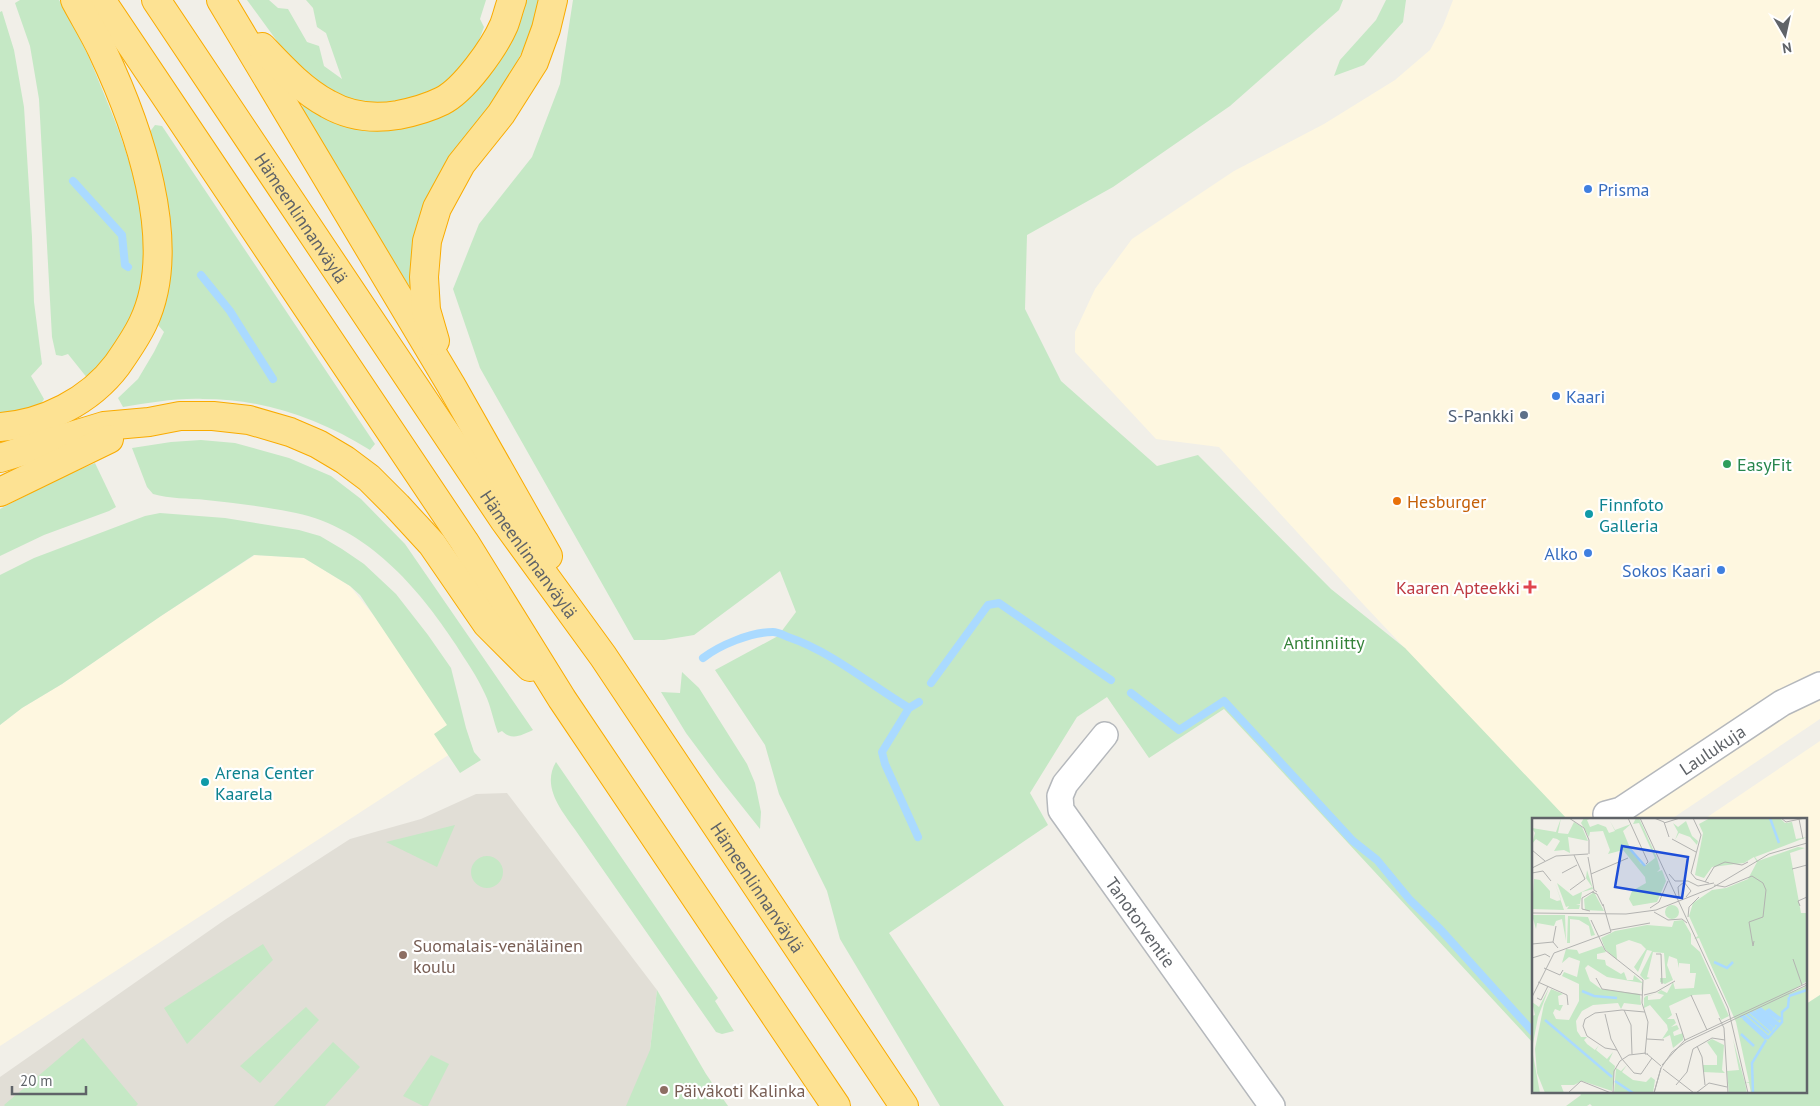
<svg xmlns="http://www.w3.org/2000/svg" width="1820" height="1106" viewBox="0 0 1820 1106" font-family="'PT Sans',sans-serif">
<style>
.commercial{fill:#fef7e0}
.education{fill:#e1ded6}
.green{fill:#c5e8c5}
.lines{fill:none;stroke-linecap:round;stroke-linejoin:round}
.stream{stroke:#aadaff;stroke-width:8}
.street-casing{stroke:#b5b8bc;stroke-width:28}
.highway-casing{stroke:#f9ab00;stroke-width:30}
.street{stroke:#fff;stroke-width:25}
.highway{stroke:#fde293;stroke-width:28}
.shop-dot{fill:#3f7fe0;stroke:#fff;stroke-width:2}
.service-dot{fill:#5c6f8a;stroke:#fff;stroke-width:2}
.leisure-dot{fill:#2e9e5b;stroke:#fff;stroke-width:2}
.food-dot{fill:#e8710a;stroke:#fff;stroke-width:2}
.culture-dot{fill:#0f9aa8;stroke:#fff;stroke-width:2}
.health-dot{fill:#e0444e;stroke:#fff;stroke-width:2}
.education-dot{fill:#8d6e63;stroke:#fff;stroke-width:2}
.labels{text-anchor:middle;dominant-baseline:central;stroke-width:4.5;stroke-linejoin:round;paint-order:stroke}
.shop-label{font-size:18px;fill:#366cbe;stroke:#fff;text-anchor:start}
.street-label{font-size:18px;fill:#5f6368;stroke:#fff}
.service-label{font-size:18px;fill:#4e5e75;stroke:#fff;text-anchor:end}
.leisure-label{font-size:18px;fill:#27864d;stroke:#fff;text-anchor:start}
.food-label{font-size:18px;fill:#c56008;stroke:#fff;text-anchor:start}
.culture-label{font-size:18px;fill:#0d838f;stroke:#fff;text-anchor:start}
.health-label{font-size:18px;fill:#be3a42;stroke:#fff;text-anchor:end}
.park-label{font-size:18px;fill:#348238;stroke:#fff}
.education-label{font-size:18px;fill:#785e54;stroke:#fff;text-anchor:start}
.inset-river{fill:none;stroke:#aadaff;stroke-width:2.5}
.inset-road{fill:none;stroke:#b3b3b1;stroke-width:1}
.view{fill:#1d4ed8;fill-opacity:0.15;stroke:#1d4ed8;stroke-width:2.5}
.inset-edge{fill:none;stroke:#5f6368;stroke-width:2.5}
</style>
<rect width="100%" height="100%" fill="#f1efe8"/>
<!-- commercial -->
<path class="commercial" d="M1453,0H1820V719L1670,820H1567L1364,605L1219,447L1156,439L1075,352V332L1095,289L1132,239L1234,171L1324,124L1395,80L1430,50L1443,26Z
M255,555L304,558L350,586L416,668L467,743L0,1046V725L22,708L62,684L161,616Z
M1820,741V995L1806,1004V820H1703Z"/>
<!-- education -->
<path class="education" d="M507,793L657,990L650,1050L728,1106H0V1077L226,919L350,839L421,819L476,794Z"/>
<!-- green -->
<path class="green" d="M20,0H59C76,28 90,58 102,89C118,127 132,164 140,205C142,218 146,233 146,246C146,278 133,321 117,348C110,359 98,369 88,379L68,354L62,356L56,355L52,337L39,99L30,46L15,3Z
M247,0H269L278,8L288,9L307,42L319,46L324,66L342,79L326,33L317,27L313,8L306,0H486L480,19L484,27L475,51L445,85L414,101L374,106L337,95L317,85L285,52Z
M524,0H539L528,40L509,77L437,183L415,237L412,255L411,289L301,109L303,105C385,152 466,127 509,43C516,30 519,14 524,0Z
M573,0H1343L1339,10L1230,106L1113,187L1027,235L1025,309L1061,381L1157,466L1198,455L1331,589L1405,648L1568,820H1534V1044L1224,709L1149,758L1107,697L1077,717L1030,793L1048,825L889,933L1004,1106H940L840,939L827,891L779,794L765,745L715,670L778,636L796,612L780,571L694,635L664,640H634L480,368L453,289L479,224L532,157L560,84Z
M1386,0H1406L1403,22L1364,65L1334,76L1340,60L1376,20Z
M2,11L14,50L24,107L32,237L34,302L42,364L31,376L44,399L40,406L17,412L0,413V12Z
M155,125L162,126L375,444L370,450C318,418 264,399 203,399C176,398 149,403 123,407L118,398L138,379L154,352L164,332L158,325C164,296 171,267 172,238C172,207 157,163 149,133Z
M201,440L235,443L289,458L331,476L361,499L405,544L533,730C522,735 512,741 502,731L498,733C493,720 491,706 485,694C477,676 466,661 456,645C418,587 367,528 296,513C266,507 236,503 206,500C189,498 169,499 153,494L147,487L132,448L171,442Z
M95,463L116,507L109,511L44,535L0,556V509L58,479Z
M160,513L225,518L299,530L320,536L342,549L364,564L396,594L428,635L451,668L466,728L474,752L481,760L460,773L434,734L447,725L360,595L350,586L304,558L254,555L161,616L62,684L22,708L0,725V575L34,558L145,516Z
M682,672L699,688L747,764L755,783L761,812L760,829L721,780L686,733L661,692L680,693Z
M556,762L709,985L718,998L715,1001L734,1031L722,1034L716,1032L576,831C562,811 541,787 556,762Z
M455,825L437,867L386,842Z
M471 872a16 16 0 1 1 32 0a16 16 0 1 1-32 0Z
M263,944L273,960L187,1044L164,1008Z
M657,990L706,1074L728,1106H626L650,1050Z
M1820,995V1106H1592L1590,1104L1587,1106H1566L1581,1095L1579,1092H1806V1004Z
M306,1007L319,1020L260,1083L240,1066Z
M83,1038L138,1104L136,1106H5L4,1105Z
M333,1042L360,1067L325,1106H274Z
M431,1055L449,1064L428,1106H423L403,1096Z"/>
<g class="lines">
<!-- stream -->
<path class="stream" d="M73,181L122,235L125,265L128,267
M201,275L230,311L273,379
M703,658C720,645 751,632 773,632C778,632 783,635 788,637C832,652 869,684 909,708
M931,683L988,605L999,603L1111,680
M1131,693L1179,730L1224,701L1353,841L1377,860L1410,900L1440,929L1534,1033
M918,837L885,764L882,752L909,708L919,702"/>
<defs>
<g id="street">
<path id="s1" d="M1105,735L1065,784L1060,796L1061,810L1272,1106"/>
<path id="s2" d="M1606,814L1621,810L1782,703L1820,685"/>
</g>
<g id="highway">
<path d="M101,0L464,541L562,699L836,1106"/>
<path id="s3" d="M156,0L504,520L603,656L904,1106"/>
<path d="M221,0L451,385L548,556"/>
<path d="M262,47C282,68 302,90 328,104C349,116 374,119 398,115C413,112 428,108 442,101C464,90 494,48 504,25C507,17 509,8 512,0"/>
<path d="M435,341L426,310L424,277L427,241L437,208L461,164L501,114L534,62L546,29L553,0"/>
<path d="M0,427C44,424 90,401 117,365C126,352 136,338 143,323C181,244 137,124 102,50C94,33 84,17 75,0"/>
<path d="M0,458L104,426L149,422L180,416H213L249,420L290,432L318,444L345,460L369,478L397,506L432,544L487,624L530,667"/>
<path d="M0,492L109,439"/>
</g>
</defs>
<!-- street casing -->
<use href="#street" class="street-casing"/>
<!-- highway casing -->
<use href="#highway" class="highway-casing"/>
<!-- street -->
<use href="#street" class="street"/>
<!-- highway -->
<use href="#highway" class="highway"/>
</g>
<!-- markers -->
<g class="shop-dot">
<circle cx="1588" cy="189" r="5"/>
<circle cx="1556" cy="396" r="5"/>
<circle cx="1588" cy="553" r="5"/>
<circle cx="1721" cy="570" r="5"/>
</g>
<circle class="service-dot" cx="1524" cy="415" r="5"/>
<circle class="leisure-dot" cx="1727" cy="464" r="5"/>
<circle class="food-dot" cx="1397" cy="501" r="5"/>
<g class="culture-dot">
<circle cx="1589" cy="514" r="5"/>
<circle cx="205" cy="782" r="5"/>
</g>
<path class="health-dot" d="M1527.5 579.5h5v5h5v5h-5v5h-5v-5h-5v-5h5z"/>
<g class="education-dot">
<circle cx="403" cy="955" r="5"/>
<circle cx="664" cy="1090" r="5"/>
</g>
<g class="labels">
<!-- shop labels -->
<g class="shop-label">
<text x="1598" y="189">Prisma</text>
<text x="1566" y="396">Kaari</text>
<text x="1578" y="553" text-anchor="end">Alko</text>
<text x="1711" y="570" text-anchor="end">Sokos Kaari</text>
</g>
<!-- street labels -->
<g class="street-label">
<text stroke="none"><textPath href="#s3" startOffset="262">Hämeenlinnanväylä</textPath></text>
<text stroke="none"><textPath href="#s3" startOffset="668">Hämeenlinnanväylä</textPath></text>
<text stroke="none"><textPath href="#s2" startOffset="125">Laulukuja</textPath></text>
<text stroke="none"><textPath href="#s3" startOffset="1072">Hämeenlinnanväylä</textPath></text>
<text stroke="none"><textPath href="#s1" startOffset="228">Tanotorventie</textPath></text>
</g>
<!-- service labels -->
<g class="service-label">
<text x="1514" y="415">S-Pankki</text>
</g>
<!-- leisure labels -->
<g class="leisure-label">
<text x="1737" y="464">EasyFit</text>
</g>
<!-- food labels -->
<g class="food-label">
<text x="1407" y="501">Hesburger</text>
</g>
<!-- culture labels -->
<g class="culture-label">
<text x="1599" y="504">Finnfoto<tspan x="1599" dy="21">Galleria</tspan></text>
<text x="215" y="772">Arena Center<tspan x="215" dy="21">Kaarela</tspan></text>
</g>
<!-- health labels -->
<g class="health-label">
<text x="1520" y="587">Kaaren Apteekki</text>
</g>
<!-- park labels -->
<g class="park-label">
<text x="1324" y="642">Antinniitty</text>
</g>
<!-- education labels -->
<g class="education-label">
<text x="413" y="945">Suomalais-venäläinen<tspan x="413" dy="21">koulu</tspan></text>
<text x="674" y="1090">Päiväkoti Kalinka</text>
</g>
</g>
<!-- overview -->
<g transform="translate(1532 818)">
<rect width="275" height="275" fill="#f1efe8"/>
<path d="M29,0L26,15L36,16L42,4L50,9L56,23L36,19L38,35L32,32L22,33L28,23L25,21L21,20L15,28L4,21L0,26L3,15L0,10L24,14ZM52,0H60L55,2L58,9L66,6L74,9L77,15L83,13L78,3L83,12L99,6L91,13L98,30L106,26L99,30L109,46L114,47L123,40L107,5L101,6L104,0H107L125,40L128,51L125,54L130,52L134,63L125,84L101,88L97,81L100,73L114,65L113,59L91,32L76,36L78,32L71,13L58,14L57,19L49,5ZM178,0H248L253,5L260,4L264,21L275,19L223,39L226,43L266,29L273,30L258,35L269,95H275V163L254,177L275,168V275H219L217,265H213L215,275H197L195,253L207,252L201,221L213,265L217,264L204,204L167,120L162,121L166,118L157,98L161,85L180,72L194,70L216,61L225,44L222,39L212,45L180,49L172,60L163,57L171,15L167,6ZM154,3L160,18L166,23L165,27L158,19L147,15L143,22L146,14L141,5L146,9ZM55,52L61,71L50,74L48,86L44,87H48L47,91H35L37,88L34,89L25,65L41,78L60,69L54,60ZM2,61L8,62L18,73V80L25,83L29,82L23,65L32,92L0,91ZM62,74L72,93L53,92L52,81ZM133 94a7 7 0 1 1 14 0a7 7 0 1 1-14 0ZM0,97H33L34,123L30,101L24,103L22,108L5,105L4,111ZM36,98L56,99L63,117L59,118L57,108L47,102L38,101V125H35ZM151,102L159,116V126L168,134L197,198L189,202L178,176L161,177L137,188L140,197L135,201H142L144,205L139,209L145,207L147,211L141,214L142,218L151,215V222L141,230L138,217L130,221L136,212L135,207L118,187L112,190V180L114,178L123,176L116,178V182L128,181L132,177L125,175L129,172L135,175L141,164L143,171L162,170L164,155H158V146L147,145V150L145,141L137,138L135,147L141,162L133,166L128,164V160H134L132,135L121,134L115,159L118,160L113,162L108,158L111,160L108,157L120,133L115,132L106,154L102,149L114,131L109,126L97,122L84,127L85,142L73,131L69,120L83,113L115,107L140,109L142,103ZM70,128L74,134L65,136V141L73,142L74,147L89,156L92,154L95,162H101L102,157L111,165L109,175L110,165L75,159L56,147L53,150L58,163L69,171L108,176L109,187L92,185L89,191L86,185L61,187L50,193L44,203L45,213L49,219H55L52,222L55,226L63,232L67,227L64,232L75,241L81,234L77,243L83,248L80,273L50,263L42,267H29L32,275H13L5,255L3,231L12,186L19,171L31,176L26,178L27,187H31L28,193L23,191L21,195L24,201L37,202L47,183V166L30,158L32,154L45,159L48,143L37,139L30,145L34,131L45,132L47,136ZM17,170L6,199L0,231L8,275H0V198L3,197L0,184L7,189ZM180,221L192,227L190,252L193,255L171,254V247H185V238L175,224ZM95,247L90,254L101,262L114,264L119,259L123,262L121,275H82L84,250L89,253Z" fill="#c5e8c5"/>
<path class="inset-river" d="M238,0L247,25M98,31L113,48M182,144L195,150L201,144M50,173L62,178L85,180M257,178L275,172M228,190L247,206M226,191L246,207M236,191L249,201M224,192L243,209M234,192L247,202M221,193L241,211M218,194L240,213M228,194L243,207M225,195L237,205M215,196L237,215M222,196L234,206M208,199L212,198L236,219M211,200L234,221M13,202L80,259M209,216L222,228M235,221L250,204V194L256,189L257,179M83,263L101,275M221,275L220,245L234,222"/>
<path class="inset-road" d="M37,0L52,10L57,22V36M96,0L116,44L114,46M108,0L196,190L216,275M122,0L132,4L137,19M161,0L169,17L159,55L164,61L177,65M249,0L254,4L273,0M267,1L271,21M132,5L148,0M140,21L164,34M0,32L13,43M56,39L62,72L65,74M182,49L193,44L210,47L216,44M0,50L24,38L56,36M260,51L275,47M0,55L11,53L19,63M30,55L45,47M59,56L96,40M137,56L143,63H156L166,68L182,65M220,58L231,65L234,72L231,99L217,104L221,128L222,123M173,64L182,49M182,67L193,69L220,58M38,72L53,61L42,37M60,74L65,76L71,88M147,79L146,69L152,64L159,73L154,79M268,88L266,83L275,79M118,90L127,84L136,63M58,93L50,91V80L62,73M122,94L136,102L150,101L155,105M0,95L94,96L124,92L180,70L237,36L275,25M156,99L157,89L167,79M59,102L73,132L111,162L110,185L116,204L113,236H116M79,112L118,105M21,124L24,108M0,126L21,124L26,130M124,136H129L130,166M0,140L13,136L18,139M261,141L270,167M12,150L28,157L31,152M64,160L70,171L110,177M6,164L35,177L36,187M112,177L124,174L143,163M159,177L175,212M0,179L22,135L79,114L71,86M5,180L9,182L16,168M92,192L99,207L100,236M144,195L153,223M73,196L79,221L90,241L102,255L109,256L120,240M187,200L192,210L196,275M115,221L132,222M165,228L170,239L173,267M85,232L73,230L55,218L51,208L53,201L63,195L90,192L113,194M115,236L129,248M130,247L153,222L275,165M131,251L162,275M144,267L155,254L161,231L180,220L193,222M36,275L49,263L79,275M81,275L82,253L88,243L97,237L114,235M122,275L129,250M122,275L129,250L140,234L154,224L275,167M164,275L177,265L195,269"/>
<path class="view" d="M90,28L156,39L150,80L83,69Z"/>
<rect width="275" height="275" class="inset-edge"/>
</g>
<!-- north arrow -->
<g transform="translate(1785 35) rotate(171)" stroke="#ffffff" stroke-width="4" paint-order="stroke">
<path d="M0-4L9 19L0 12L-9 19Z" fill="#5f6368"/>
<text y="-8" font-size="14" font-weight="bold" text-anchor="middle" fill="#5f6368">N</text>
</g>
<!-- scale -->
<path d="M12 1086v8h74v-8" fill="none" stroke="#5f6368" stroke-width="2.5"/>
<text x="20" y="1086" font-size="15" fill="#5f6368" stroke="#ffffff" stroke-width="4" paint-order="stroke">20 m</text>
</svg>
